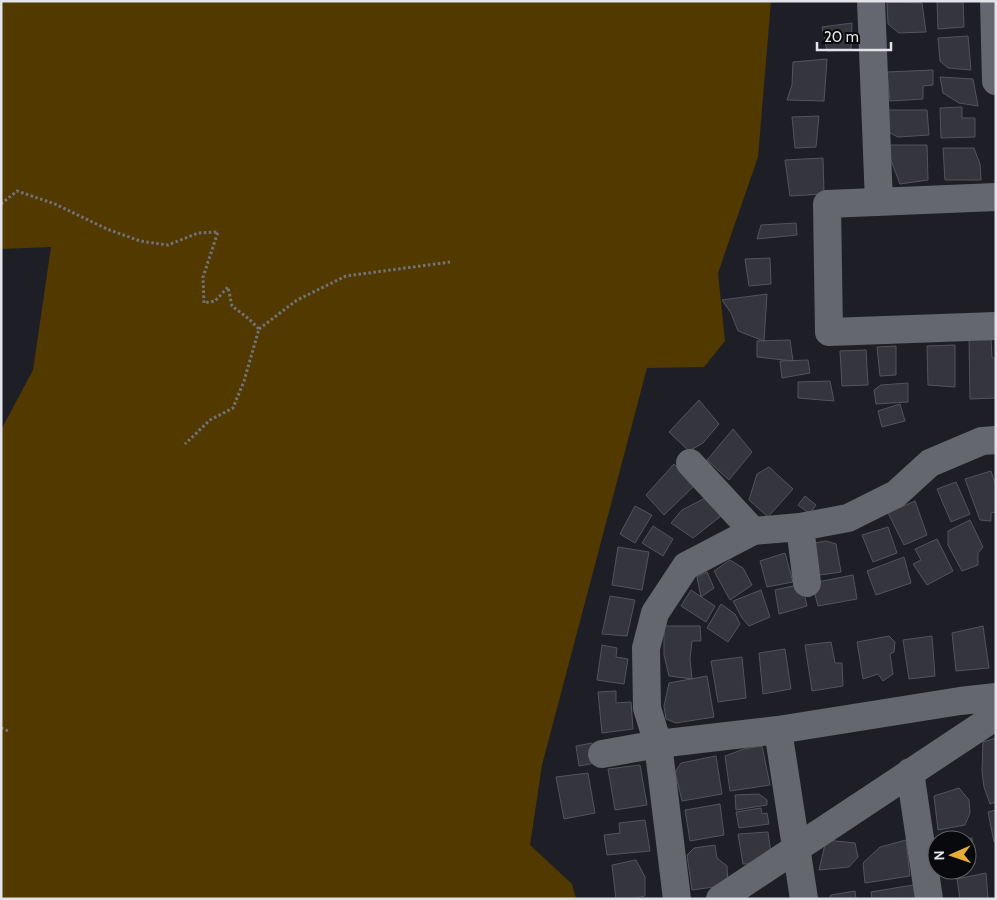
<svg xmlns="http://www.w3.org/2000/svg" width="997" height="900" viewBox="0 0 997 900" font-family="Cabin,sans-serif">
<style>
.green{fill:#513900}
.building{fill:#34353d;stroke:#52535c}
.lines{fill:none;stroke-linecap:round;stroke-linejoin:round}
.path{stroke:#72737a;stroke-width:3;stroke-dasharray:2.5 2.5;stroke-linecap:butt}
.minor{stroke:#656770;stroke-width:28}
</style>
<rect width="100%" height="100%" fill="#1e1f26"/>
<!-- green -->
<path class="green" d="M1,1H771L758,157L718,273L725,341L704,367L647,368L542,765L530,845L572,884L576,899H1V430L33,370L51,247L1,249Z"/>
<!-- building -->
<path class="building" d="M937,1H963L964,27L938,29Z
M887,2L922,3L926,32L899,33L888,24Z
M852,23L851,50L827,51L822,27Z
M968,36L971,70L948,68L940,61L938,38Z
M827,59L824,101L787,100L792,85L793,62Z
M933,70V85L923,86V99L890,101L887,72Z
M940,77L973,79L978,106L959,103L943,93Z
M962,107V118H975V137L941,138L940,108Z
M887,110H927L929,135L898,137L888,132Z
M819,116L816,147L795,148L792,117Z
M890,145H927L928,180L900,184L890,158Z
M943,148H974L980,164L981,180H945Z
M823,158L824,194L790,196L785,160Z
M796,223L797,235L757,239L761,225Z
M770,258L771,284L749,286L745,259Z
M767,294L764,341L738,331L731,313L722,300Z
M969,337L991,339L992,358H996V398L970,399Z
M790,340L793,361L757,357V341Z
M955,345V387L928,385L927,346Z
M896,346V375L880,376L877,347Z
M866,350L868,385L842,386L840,351Z
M808,360L810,373L782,378L780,361Z
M830,381L834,401L798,398V382Z
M908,383V402L876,404L874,390L881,385Z
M699,400L719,424L703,443L689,451L669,432Z
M900,404L905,421L882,427L878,411Z
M733,429L752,452L729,480L707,460Z
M674,464L695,485L664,515L646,495Z
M769,467L793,489L768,517L749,500L757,474Z
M991,471L996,487V512L991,513V521L980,520L965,479Z
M956,482L970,514L951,522L937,489Z
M805,496L816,505L810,514L798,505Z
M707,497L721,516L693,538L671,523L682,510Z
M915,501L927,535L904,545L888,513Z
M635,506L652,515L635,543L620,534Z
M970,520L983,547L978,553V565L962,571L948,545V531Z
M653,526L673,539L663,556L642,543Z
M888,527L897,553L873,562L862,535Z
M937,539L953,571L927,585L913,564L921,560L915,549Z
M826,541L836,544L841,572L813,576L809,544Z
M618,547L649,552L642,590L612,585Z
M785,553L793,582L767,587L760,561Z
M904,557L911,583L876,595L867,571Z
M730,560L743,568L752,585L730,600L714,571Z
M707,572L714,588L701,597L697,577Z
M853,575L857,599L818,606L812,583Z
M802,584L807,606L779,614L775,590Z
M691,590L715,606L706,622L681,606Z
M761,590L770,617L749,626L742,618L733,601Z
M610,596L635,600L627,636L602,634Z
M721,604L735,614L740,624L728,642L707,628Z
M664,626H700L701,641H692L690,659L692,679L669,676L664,655Z
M983,626L989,668L956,671L952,633Z
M889,636L895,642L894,652L890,654L893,674L883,681L878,674L863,679L857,642Z
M932,636L935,676L909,679L903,640Z
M831,642L835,663H842L843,686L812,691L805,645Z
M602,645L617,648L616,657L628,659L624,684L597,680Z
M785,649L791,689L763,694L759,653Z
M742,657L746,698L718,702L711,661Z
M707,676L714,717L676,723L666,719L664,706L669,683Z
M616,691V703L631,702L633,729L602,733L598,692Z
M996,738V802L990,804L984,787L982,771L983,742Z
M592,743L595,763L579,766L576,746Z
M762,746L770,785L730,791L725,756L744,749Z
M716,756L722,794L682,801L675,772L681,763Z
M640,765L647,805L615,810L608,769Z
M588,773L595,813L564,819L556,777Z
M959,788L969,800L970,813L965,825L938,830L934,796Z
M759,794L767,800V805L736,810L735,795Z
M720,804L724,835L690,841L685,810Z
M761,808L762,814L767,813L769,824L739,828L736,812Z
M996,810V842H994L988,812Z
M645,820L650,851L607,855L604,835L620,833L619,823Z
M768,832L771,854L762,864H743L738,834Z
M972,838L975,864L967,866V840H956Z
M826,840L855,843L858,857L849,867L819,870Z
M906,840L910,876L865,883L863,863L880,847Z
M715,845L717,858L727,866L728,885L692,890L687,855L694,848Z
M636,860L645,877V896L631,899H616L612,865Z
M986,873L988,899H960L957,879Z
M913,885L917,898L872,899L871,892Z
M855,891L856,899H829L831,895Z"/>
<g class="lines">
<!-- path -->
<path class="path" d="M1,204L17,191L55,204L107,229L140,241L168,245L198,233L218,232L203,277L204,303L215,301L228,287L232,306L249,319L259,329L244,381L233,408L210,420L185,444
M259,329L297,300L346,276L450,262
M1,728L8,731"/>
<!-- minor -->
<path class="minor" d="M871,1L879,202
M994,1L996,81
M996,197L827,204L829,332L996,326
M690,463L753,531
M800,527L807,583
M778,730L804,899
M602,754L658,744L778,730L960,701L996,697
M910,772L929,899
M677,899L658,744L647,708L646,648L655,613L686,566L753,531L800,527L848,518L896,494L930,463L982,441L996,440
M720,899L996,716"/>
</g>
<!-- border -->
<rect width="997" height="900" fill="none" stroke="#e3e4e9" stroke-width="5"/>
<!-- north arrow -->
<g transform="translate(952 855) rotate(268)"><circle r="24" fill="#08090c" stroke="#606164"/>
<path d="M0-4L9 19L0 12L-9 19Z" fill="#e5ad35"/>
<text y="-8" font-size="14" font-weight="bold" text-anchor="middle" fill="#e3e4e9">N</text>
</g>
<!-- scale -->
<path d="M817 42v8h74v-8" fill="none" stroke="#e3e4e9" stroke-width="2.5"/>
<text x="824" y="42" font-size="15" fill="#e3e4e9" stroke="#08090c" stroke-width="4" paint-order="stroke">20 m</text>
</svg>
